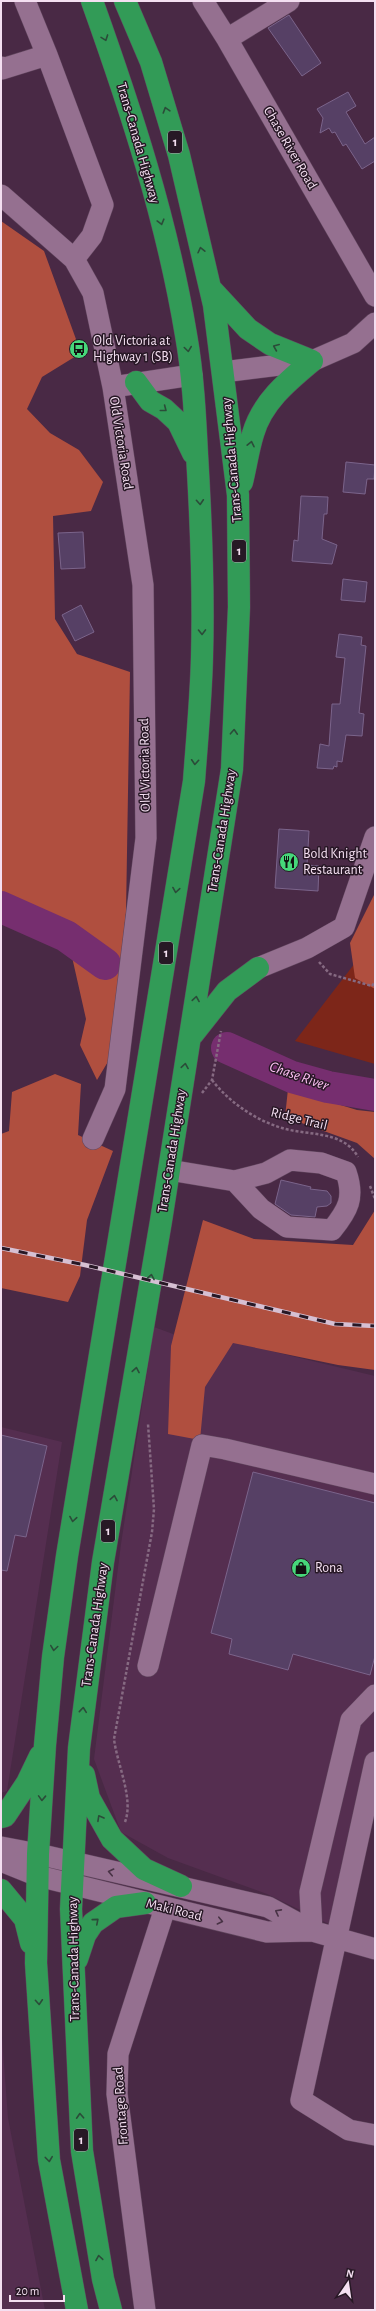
<svg xmlns="http://www.w3.org/2000/svg" width="376" height="2311" viewBox="0 0 376 2311" font-family="'Alegreya Sans',sans-serif">
<style>
.built{fill:#552e50}
.green{fill:#7d2619}
.forest{fill:#b04f3f}
.lines{fill:none;stroke-linecap:round;stroke-linejoin:round}
.river{stroke:#762e6f;stroke-width:32}
.building{fill:#564065;stroke:#7b648b}
.minor-casing{stroke:#61465e;stroke-width:22}
.highway-casing{stroke:#61465e;stroke-width:23}
.path{stroke:#866a82;stroke-width:2.5;stroke-dasharray:3 2;stroke-linecap:butt}
.minor{stroke:#957090;stroke-width:21}
.highway{stroke:#329b57;stroke-width:22}
.rail-casing{stroke:#d6c0d3;stroke-width:4.5}
.rail{stroke:#271825;stroke-width:3;stroke-dasharray:9;stroke-linecap:butt}
.oneway{stroke:#2b4c39}
.oneway2{stroke:#483245}
.labels{text-anchor:middle;dominant-baseline:central;stroke-width:3;stroke-linejoin:round;paint-order:stroke}
.shield{fill:#271825;stroke:#b6a3b4;stroke-width:1}
.shield-label{font-size:13px;font-weight:bold;fill:#f4dff1}
.street-label{font-size:14px;fill:#f4dff1;stroke:#271825}
.poi-label{font-size:14px;fill:#f4dff1;stroke:#271825;text-anchor:start}
.water-label{font-size:15px;font-style:italic;fill:#fcbff3;stroke:#271825}
</style>
<rect width="100%" height="100%" fill="#492945"/>
<!-- built -->
<path class="built" d="M154,1327L203,1345L220,1339L375,1376V1746L331,1925L267,1894L168,1858L121,1832L94,1759L121,1544Z
M1,1427L62,1442L7,1791L1,1793Z
M1,2024L8,2118L45,2310H1Z"/>
<!-- green -->
<path class="green" d="M375,936V1064L295,1041L375,937Z"/>
<!-- forest -->
<path class="forest" d="M1,221L44,251L81,353L42,377L27,409L50,433L79,450L103,482L91,511L53,516L55,619L77,654L130,672L126,913L109,1060L97,1080L80,1045L86,1019L70,948L1,908Z
M375,893V989L355,978L350,943Z
M55,1074L81,1084L78,1135L113,1151L87,1220L80,1276L68,1302L1,1288V1134L9,1131L12,1092Z
M288,1089L357,1110L375,1112V1159L357,1143L285,1117Z
M375,1210V1370L338,1365L233,1343L205,1387L200,1440L168,1434L171,1346L203,1220L254,1239L353,1245Z"/>
<g class="lines">
<!-- river -->
<path class="river" d="M1,907L66,936L105,964
M227,1048L292,1077L328,1087L375,1095"/>
</g>
<!-- building -->
<path class="building" d="M289,15L321,63L302,76L268,28Z
M348,92L356,106L346,112L365,144L375,137V161L362,169L346,144L343,146L335,132L332,133L329,128L320,133L323,118L317,109Z
M346,462L375,465L374,479H367L365,494L343,492Z
M301,496L328,497L327,514H324L322,539L337,545L332,564L292,561L294,540L298,541Z
M83,532L85,568L61,569L58,533Z
M343,579L367,582L365,602L341,600Z
M81,605L94,632L75,641L62,615Z
M339,634L362,637L361,645L366,646L359,713L364,714L362,736L346,735L342,762L337,761V767L334,766L333,769L317,768L320,744L329,746L332,704H340L345,658L336,657Z
M279,829L309,831L307,865L319,866L318,891L275,888Z
M281,1180L311,1187L310,1189L327,1191L331,1196V1203L327,1206L317,1207L315,1217L291,1215L275,1204Z
M1,1435L47,1446L26,1537L15,1535L7,1571L1,1570Z
M253,1472L375,1503V1656L370,1675L293,1654L288,1670L229,1654L232,1639L211,1633Z"/>
<g class="lines">
<defs>
<path id="minor" d="M25,1L47,55L103,205L92,236L74,259
M203,1L227,39L375,296
M227,39L289,1
M1,67L2,69L47,55
M1,195L74,259L93,293L113,387L192,375
M223,372L312,361L353,343L375,323
M258,968L307,948L344,927L375,837
M93,1139L115,1089L146,838L143,585L113,387
M169,1170L235,1181L261,1209L287,1227L332,1230C348,1210 355,1198 346,1172L321,1163L290,1160L266,1173L235,1181
M148,1666L202,1445L225,1449L375,1484
M375,1762L301,2100L349,2130L375,2135
M1,1847L38,1854L268,1907L312,1931L375,1949
M1,1861L38,1876L267,1932L312,1931
M312,1931L310,1892L351,1720L375,1695
M145,2310L117,2094L118,2054L165,1908"/>
<path id="highway" d="M210,288L248,329L270,344L312,361C288,381 262,402 253,434C248,450 246,466 242,482
M136,382L150,401L164,409L178,422L193,453
M193,1034L227,991L258,968
M84,1775L89,1798L112,1839L144,1869L181,1886
M1,1817L5,1816L27,1783L40,1756
M1,1890L25,1919L31,1943
M77,1959L85,1935L93,1923L116,1907L145,1903
M77,2310L49,2160L36,1963L38,1854L45,1745L53,1657L67,1556L194,781C197,740 201,698 202,657C204,590 201,521 197,454C195,414 193,374 186,335C167,220 131,110 92,1
M111,2310L103,2279L82,2151L71,1909L79,1748L103,1562L161,1221L232,769L239,607L238,495L214,305L179,155L151,62L125,1"/>
</defs>
<!-- minor casing -->
<use href="#minor" class="minor-casing"/>
<!-- highway casing -->
<use href="#highway" class="highway-casing"/>
<!-- path -->
<path class="path" d="M319,962L330,974L372,986L375,982
M212,1080C229,1102 255,1120 282,1128C308,1136 343,1130 358,1157
M202,1093L212,1080L221,1031
M370,1186L375,1199
M125,1822C134,1799 117,1764 114,1739L152,1532L154,1509L148,1424"/>
<!-- minor -->
<use href="#minor" class="minor"/>
<!-- highway -->
<use href="#highway" class="highway"/>
<defs>
<path id="rail" d="M1,1248L85,1265L335,1324L375,1326"/>
</defs>
<!-- rail casing -->
<use href="#rail" class="rail-casing"/>
<!-- rail -->
<use href="#rail" class="rail"/>
</g>
<!-- one-way arrows -->
<defs><path id="oneway-chevron" d="M-2-3.5L2.5 0L-2 3.5" fill="none" stroke-width="1.6" stroke-linecap="round" stroke-linejoin="round"/></defs>
<g class="oneway">
<use href="#oneway-chevron" transform="translate(105 38) rotate(70)"/>
<use href="#oneway-chevron" transform="translate(166 110) rotate(-107)"/>
<use href="#oneway-chevron" transform="translate(161 222) rotate(75)"/>
<use href="#oneway-chevron" transform="translate(201 250) rotate(-103)"/>
<use href="#oneway-chevron" transform="translate(276 347) rotate(-157)"/>
<use href="#oneway-chevron" transform="translate(188 349) rotate(82)"/>
<use href="#oneway-chevron" transform="translate(164 409) rotate(38)"/>
<use href="#oneway-chevron" transform="translate(251 444) rotate(-78)"/>
<use href="#oneway-chevron" transform="translate(200 502) rotate(86)"/>
<use href="#oneway-chevron" transform="translate(202 632) rotate(89)"/>
<use href="#oneway-chevron" transform="translate(234 732) rotate(-87)"/>
<use href="#oneway-chevron" transform="translate(195 762) rotate(94)"/>
<use href="#oneway-chevron" transform="translate(176 890) rotate(99)"/>
<use href="#oneway-chevron" transform="translate(196 999) rotate(-81)"/>
<use href="#oneway-chevron" transform="translate(185 1066) rotate(-81)"/>
<use href="#oneway-chevron" transform="translate(151 1277) rotate(-80)"/>
<use href="#oneway-chevron" transform="translate(136 1370) rotate(-80)"/>
<use href="#oneway-chevron" transform="translate(114 1498) rotate(-80)"/>
<use href="#oneway-chevron" transform="translate(73 1519) rotate(99)"/>
<use href="#oneway-chevron" transform="translate(54 1648) rotate(98)"/>
<use href="#oneway-chevron" transform="translate(83 1710) rotate(-84)"/>
<use href="#oneway-chevron" transform="translate(42 1798) rotate(92)"/>
<use href="#oneway-chevron" transform="translate(100 1818) rotate(-119)"/>
<use href="#oneway-chevron" transform="translate(96 1921) rotate(-41)"/>
<use href="#oneway-chevron" transform="translate(39 2002) rotate(86)"/>
<use href="#oneway-chevron" transform="translate(80 2116) rotate(-93)"/>
<use href="#oneway-chevron" transform="translate(49 2159) rotate(83)"/>
<use href="#oneway-chevron" transform="translate(99 2258) rotate(-99)"/>
</g>
<g class="oneway2">
<use href="#oneway-chevron" transform="translate(111 1872) rotate(-168)"/>
<use href="#oneway-chevron" transform="translate(278 1912) rotate(-152)"/>
<use href="#oneway-chevron" transform="translate(220 1921) rotate(13)"/>
</g>
<!-- icons -->
<defs>
<symbol id="bus-disc" viewBox="-11 -11 22 22"><circle r="9.5" fill="#46d77a" stroke="#271825"/><path d="M-5-6H5V4H4V6H2V4H-2V6H-4V4H-5ZM-3.5-4V0h7V-4ZM-3.5 1.2v1.5H-2V1.2ZM2 1.2v1.5H3.5V1.2Z" fill="#111"/></symbol>
<symbol id="restaurant-disc" viewBox="-11 -11 22 22"><circle r="9.5" fill="#46d77a" stroke="#271825"/><path d="M-5-6h1v4h1v-4h1v4h1v-4h1v5L-1.5 .5V6h-2V.5L-5-1ZM5-6V6H3V1.5H1.5Q1.5-4 5-6Z" fill="#111"/></symbol>
<symbol id="shop-disc" viewBox="-11 -11 22 22"><circle r="9.5" fill="#46d77a" stroke="#271825"/><path d="M-5-2.5h2.3a2.7 3.5 0 0 1 5.4 0H5L5.5 6h-11ZM-1.5-2.5h3a1.5 2.3 0 0 0-3 0Z" fill="#111"/></symbol>
</defs>
<g fill-rule="evenodd">
<use href="#bus-disc" x="68" y="338" width="22" height="22"/>
<use href="#restaurant-disc" x="278" y="851" width="22" height="22"/>
<use href="#shop-disc" x="290" y="1557" width="22" height="22"/>
</g>
<g class="labels">
<!-- shield labels -->
<g class="shield">
<rect x="168" y="131" width="14" height="22" rx="3"/>
<rect x="232" y="540" width="14" height="22" rx="3"/>
<rect x="159" y="942" width="14" height="22" rx="3"/>
<rect x="101" y="1520" width="14" height="22" rx="3"/>
<rect x="74" y="2129" width="14" height="22" rx="3"/>
</g>
<g class="shield-label">
<text x="175" y="142">1</text>
<text x="239" y="551">1</text>
<text x="166" y="953">1</text>
<text x="108" y="1531">1</text>
<text x="81" y="2140">1</text>
</g>
<!-- street labels -->
<g class="street-label">
<text transform="translate(138 143) rotate(74)">Trans-Canada Highway</text>
<text transform="translate(290 148) rotate(60)">Chase River Road</text>
<text transform="translate(121 443) rotate(81)">Old Victoria Road</text>
<text transform="translate(232 460) rotate(-95)">Trans-Canada Highway</text>
<text transform="translate(145 765) rotate(-91)">Old Victoria Road</text>
<text transform="translate(222 831) rotate(-81)">Trans-Canada Highway</text>
<text transform="translate(299 1119) rotate(14)">Ridge Trail</text>
<text transform="translate(172 1151) rotate(-81)">Trans-Canada Highway</text>
<text transform="translate(95 1625) rotate(-82)">Trans-Canada Highway</text>
<text transform="translate(174 1910) rotate(14)">Maki Road</text>
<text transform="translate(74 1959) rotate(-91)">Trans-Canada Highway</text>
<text transform="translate(121 2106) rotate(-94)">Frontage Road</text>
</g>
<!-- poi labels -->
<g class="poi-label">
<text x="93" y="341">Old Victoria at<tspan x="93" dy="16">Highway 1 (SB)</tspan></text>
<text x="303" y="854">Bold Knight<tspan x="303" dy="16">Restaurant</tspan></text>
<text x="315" y="1568">Rona</text>
</g>
<!-- water labels -->
<g class="water-label">
<text transform="translate(299 1076) rotate(19)">Chase River</text>
</g>
</g>
<!-- border -->
<rect width="376" height="2311" fill="none" stroke="#f4dff1" stroke-width="4"/>
<!-- north arrow -->
<g transform="translate(348 2283) rotate(13)" stroke="#271825" stroke-width="3" paint-order="stroke">
<path d="M0-3L7 15L0 10L-7 15Z" fill="#f4dff1"/>
<text y="-6" font-size="11" font-weight="bold" text-anchor="middle" fill="#f4dff1">N</text>
</g>
<!-- scale -->
<path d="M10 2295v6h54v-6" fill="none" stroke="#f4dff1" stroke-width="2"/>
<text x="16" y="2295" font-size="12" fill="#f4dff1" stroke="#271825" stroke-width="3" paint-order="stroke">20 m</text>
</svg>
